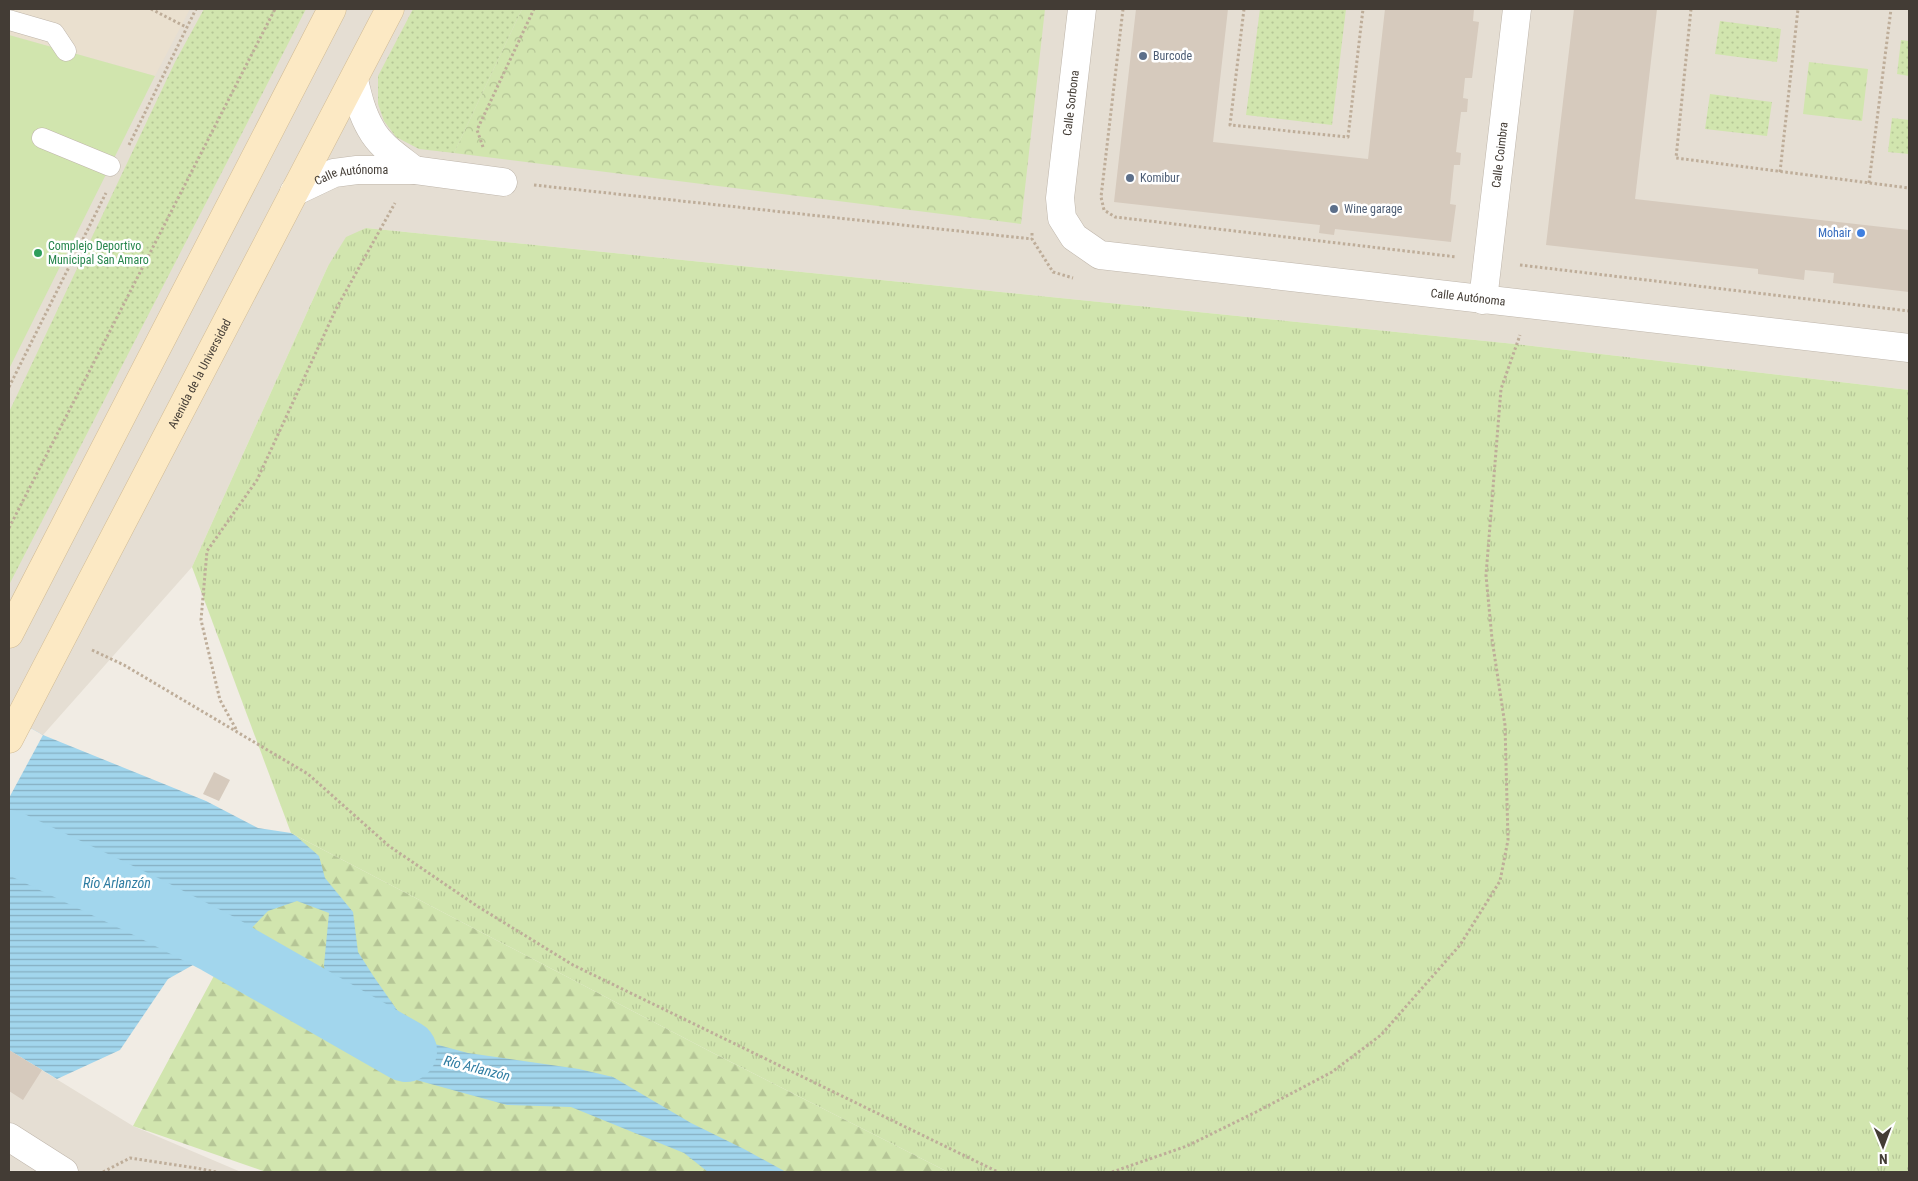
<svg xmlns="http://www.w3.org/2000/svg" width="1918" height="1181" viewBox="0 0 1918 1181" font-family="'Roboto Condensed',sans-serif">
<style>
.residential{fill:#e5ded3}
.education{fill:#eae0cf}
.grass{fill:url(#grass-tufts)}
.forest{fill:url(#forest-firs)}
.park{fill:url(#park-crowns)}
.garden{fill:url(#garden-dots)}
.pitch{fill:#d1e5ae}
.water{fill:url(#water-rules)}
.pier{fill:#f1ece4}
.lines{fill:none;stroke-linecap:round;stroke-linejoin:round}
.river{stroke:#a2d6ed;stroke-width:62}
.building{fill:#d6cabd}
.lane-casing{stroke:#bfb6ab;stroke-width:21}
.street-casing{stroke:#bfb6ab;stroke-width:29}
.secondary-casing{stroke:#d0bb96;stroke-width:29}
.path{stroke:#bead99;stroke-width:3;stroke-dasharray:2.5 2.5;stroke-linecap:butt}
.lane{stroke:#fff;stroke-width:20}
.street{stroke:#fff;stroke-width:28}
.secondary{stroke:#fce9c4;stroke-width:28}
.service-dot{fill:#5c6f8a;stroke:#fff;stroke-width:2}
.shop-dot{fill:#3f7fe0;stroke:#fff;stroke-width:2}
.leisure-dot{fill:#2e9e5b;stroke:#fff;stroke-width:2}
.labels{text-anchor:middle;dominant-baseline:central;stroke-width:5;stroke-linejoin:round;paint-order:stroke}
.service-label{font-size:12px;fill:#4e5e75;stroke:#fff;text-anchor:start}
.street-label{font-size:12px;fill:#433c35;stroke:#fff}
.shop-label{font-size:12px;fill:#366cbe;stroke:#fff;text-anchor:end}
.leisure-label{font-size:12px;fill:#27864d;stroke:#fff;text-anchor:start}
.water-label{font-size:14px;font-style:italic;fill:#307da2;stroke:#fff}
</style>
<defs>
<pattern id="grass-tufts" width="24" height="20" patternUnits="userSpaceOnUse" patternTransform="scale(1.25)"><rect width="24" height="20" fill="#d1e5ae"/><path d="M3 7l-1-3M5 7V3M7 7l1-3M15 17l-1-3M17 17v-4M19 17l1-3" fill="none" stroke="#b5c596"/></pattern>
<pattern id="forest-firs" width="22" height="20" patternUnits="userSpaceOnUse" patternTransform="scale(1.25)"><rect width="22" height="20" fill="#d1e5ae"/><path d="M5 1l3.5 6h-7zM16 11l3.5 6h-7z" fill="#b5c596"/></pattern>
<pattern id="park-crowns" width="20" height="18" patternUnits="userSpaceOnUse" patternTransform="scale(1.25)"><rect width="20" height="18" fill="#d1e5ae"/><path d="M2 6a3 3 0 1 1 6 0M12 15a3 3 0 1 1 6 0" fill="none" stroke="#b5c596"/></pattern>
<pattern id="garden-dots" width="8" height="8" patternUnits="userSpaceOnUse" patternTransform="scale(1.25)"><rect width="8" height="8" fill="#d1e5ae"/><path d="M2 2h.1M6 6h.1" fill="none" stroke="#b5c596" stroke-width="1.8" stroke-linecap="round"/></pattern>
<pattern id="water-rules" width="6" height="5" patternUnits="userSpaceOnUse" patternTransform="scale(1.25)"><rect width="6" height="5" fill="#a2d6ed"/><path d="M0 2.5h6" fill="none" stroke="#86afc1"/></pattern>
</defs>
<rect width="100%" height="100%" fill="#f1ece4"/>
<!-- residential -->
<path class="residential" d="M9,9H1909V390L1515,344L366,228L328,266L192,567L43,735L9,798Z
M9,1050L133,1126L241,1172H9Z"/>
<!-- education -->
<path class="education" d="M9,9H190L155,76L9,35Z"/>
<!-- grass -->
<path class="grass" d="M366,228L1515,344L1909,390V1172H948L717,1055L291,833L192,567L328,266L346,237Z"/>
<!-- forest -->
<path class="forest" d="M291,833L717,1055L948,1172H266L133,1126Z"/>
<!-- park -->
<path class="park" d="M522,9H1045L1021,224L454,153Z
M1809,62L1868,69L1862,121L1803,114Z"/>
<!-- garden -->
<path class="garden" d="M204,9H306L9,585V412L175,62Z
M413,9H522L454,153L419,149L396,137L384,121L378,104V76Z
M1260,9H1346L1332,125L1246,115Z
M1720,21L1781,29L1777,62L1715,54Z
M1901,40L1909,41V76L1897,74Z
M1710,94L1772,102L1767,136L1705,129Z
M1892,118L1909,120V154L1888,152Z"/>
<!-- pitch -->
<path class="pitch" d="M9,35L155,76L9,369Z"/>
<!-- water -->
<path class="water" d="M9,716L43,735L206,801L258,828L291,833L296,836L319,856L325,878L353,912L358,952L374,977L397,1010L431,1043L468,1053L579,1069L613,1077L691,1123L744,1149L786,1172H708L684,1153L571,1107L507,1105L409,1078L378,1059L342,1027L327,998L324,965L329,913L297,901L268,911L243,937L168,979L120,1050L57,1079L9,1050Z"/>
<!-- pier -->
<path class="pier" d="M9,716L43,735L9,798Z"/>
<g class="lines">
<!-- river -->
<path class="river" d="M9,841L149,908L217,943L406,1051"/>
</g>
<!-- building -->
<path class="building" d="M1136,9H1228L1213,142L1368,159L1385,9H1474L1473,21L1479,22L1472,78H1465L1463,98L1468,99L1467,112H1461L1456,152L1461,153L1460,165H1454L1450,204L1456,205L1451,242L1335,229L1334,235L1319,233L1320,225L1114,202Z
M1574,9H1657L1635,199L1909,230V292L1833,283L1834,273L1805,270L1804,280L1758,274V269L1546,245Z
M214,772L230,780L219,801L203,794Z
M9,1050L42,1070L23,1100L9,1091Z"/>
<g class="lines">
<defs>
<path id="lane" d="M9,20L54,33L66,51
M42,138L110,166"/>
<g id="street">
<path id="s1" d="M1082,9L1060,198L1062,218L1074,237L1100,255L1909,348"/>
<path d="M354,80C358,97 362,114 371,129C380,146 399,158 414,170"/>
<path id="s2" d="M294,192L334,173L357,170H414L503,182"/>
<path id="s3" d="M1483,300L1517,9"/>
<path d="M9,1137L64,1172"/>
</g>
<g id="secondary">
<path d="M9,634L332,9"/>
<path id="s4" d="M9,739L390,9"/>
</g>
</defs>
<!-- lane casing -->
<use href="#lane" class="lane-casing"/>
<!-- street casing -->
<use href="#street" class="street-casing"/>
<!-- secondary casing -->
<use href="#secondary" class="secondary-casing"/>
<!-- path -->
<path class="path" d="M151,9L186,27
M1123,9L1101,197L1104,210L1115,217L1457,257
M1244,9L1230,125L1348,137L1363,9
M1691,9L1676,158L1909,188
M129,145L196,9
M483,147L477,130L534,9
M1780,172L1798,9
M1869,183L1891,9
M534,185L1032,239
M1032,233V239L1053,272L1073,278
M1520,265L1909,311
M9,387L106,193
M9,528L275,9
M92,650L124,665L308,774L389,846L477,906L573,965L998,1172
M236,729L220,700L201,620L207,551L257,480L336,309L395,203
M103,1172L130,1158L196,1168L216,1172
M1112,1172L1187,1146L1256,1112L1332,1072L1381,1035L1460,945L1500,881L1508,840L1505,725L1492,639L1486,575L1501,389L1520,335"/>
<!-- lane -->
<use href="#lane" class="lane"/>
<!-- street -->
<use href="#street" class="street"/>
<!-- secondary -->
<use href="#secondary" class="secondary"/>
</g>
<!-- markers -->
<g class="service-dot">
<circle cx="1143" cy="56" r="5"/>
<circle cx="1130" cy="178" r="5"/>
<circle cx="1334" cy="209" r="5"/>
</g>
<circle class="shop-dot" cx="1861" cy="233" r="5"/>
<circle class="leisure-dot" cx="38" cy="253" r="5"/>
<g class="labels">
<!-- service labels -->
<g class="service-label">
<text x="1153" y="56">Burcode</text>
<text x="1140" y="178">Komibur</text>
<text x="1344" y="209">Wine garage</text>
</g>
<!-- street labels -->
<g class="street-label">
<text transform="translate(1071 103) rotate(-83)">Calle Sorbona</text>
<text stroke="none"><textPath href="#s3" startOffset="146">Calle Coimbra</textPath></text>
<text stroke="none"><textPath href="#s2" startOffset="61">Calle Autónoma</textPath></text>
<text stroke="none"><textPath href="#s1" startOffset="635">Calle Autónoma</textPath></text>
<text stroke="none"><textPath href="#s4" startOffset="412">Avenida de la Universidad</textPath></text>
</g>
<!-- shop labels -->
<g class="shop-label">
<text x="1851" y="233">Mohair</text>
</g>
<!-- leisure labels -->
<g class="leisure-label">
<text x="48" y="246">Complejo Deportivo<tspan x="48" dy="14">Municipal San Amaro</tspan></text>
</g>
<!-- water labels -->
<g class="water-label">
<text x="117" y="883">Río Arlanzón</text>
<text transform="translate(477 1068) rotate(14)">Río Arlanzón</text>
</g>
</g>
<!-- border -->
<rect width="1918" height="1181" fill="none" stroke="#433c35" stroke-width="20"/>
<!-- north arrow -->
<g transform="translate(1883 1146) rotate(179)" stroke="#ffffff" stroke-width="4" paint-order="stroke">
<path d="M0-4L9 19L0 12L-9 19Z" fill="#433c35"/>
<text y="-8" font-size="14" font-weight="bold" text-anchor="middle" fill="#433c35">N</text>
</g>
</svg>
